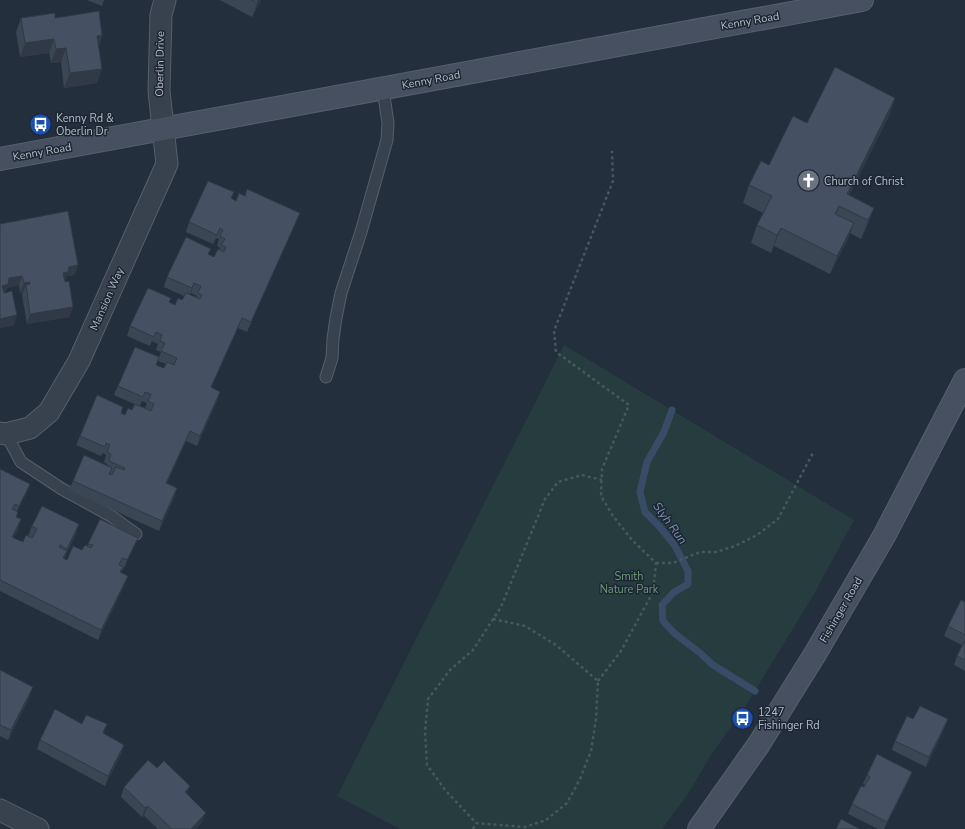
<svg xmlns="http://www.w3.org/2000/svg" width="965" height="829" viewBox="0 0 965 829" font-family="'Nunito Sans',sans-serif">
<style>
.green{fill:#263c3f}
.lines{fill:none;stroke-linecap:round;stroke-linejoin:round}
.stream{stroke:#394c67;stroke-width:7}
.service-casing{stroke:#565f6c;stroke-width:13}
.minor-casing{stroke:#565f6c;stroke-width:23}
.secondary-casing{stroke:#565f6c;stroke-width:24}
.path{stroke:#44595c;stroke-width:2.5;stroke-dasharray:3 3;stroke-linecap:butt}
.service{stroke:#38414e;stroke-width:11}
.minor{stroke:#38414e;stroke-width:21}
.secondary{stroke:#465061;stroke-width:22}
.wall{fill:#3b4654;fill-rule:evenodd}
.shaded-wall{fill:#303945}
.building{fill:#455162;stroke:#303945}
.labels{text-anchor:middle;dominant-baseline:central;stroke-width:3;stroke-linejoin:round;paint-order:stroke}
.street-label{font-size:11px;fill:#b4bcc9;stroke:#1d2633}
.poi-label{font-size:11px;fill:#b4bcc9;stroke:#1d2633;text-anchor:start}
.park-label{font-size:11px;fill:#6b9a76;stroke:#1d2633}
.water-label{font-size:12px;font-style:italic;fill:#7c92b1;stroke:#1d2633}
</style>
<rect width="100%" height="100%" fill="#242f3e"/>
<!-- green -->
<path class="green" d="M564,345L854,520L814,594L778,653L745,707L711,755L688,794L662,829H400L337,796Z"/>
<g class="lines">
<!-- stream -->
<path class="stream" d="M672,410L664,432L647,462L640,492L645,512L660,527L675,546L688,571V584L673,593L662,605L663,621L674,633L700,653L713,665L755,691"/>
<defs>
<path id="service" d="M326,377L332,358L333,339L336,318L341,293L361,232L387,140L388,123L383,89
M6,434L21,462L62,489L111,516L136,534"/>
<path id="minor" d="M0,433L6,434L30,428L49,412L79,361L167,164L159,91L161,15L165,0
M0,810L38,829"/>
<path id="secondary" d="M0,159L862,0
M699,829L759,744L815,654L884,536L965,380"/>
</defs>
<!-- service casing -->
<use href="#service" class="service-casing"/>
<!-- minor casing -->
<use href="#minor" class="minor-casing"/>
<!-- secondary casing -->
<use href="#secondary" class="secondary-casing"/>
<!-- path -->
<path class="path" d="M656,563H673L700,552H716L735,546L757,535L778,519L814,451
M493,619L525,626L556,645L598,681L596,719L591,751L580,779L567,803L546,820L525,827L476,823L446,791L427,765L425,732L428,699L450,670L473,650L501,607L545,499L558,482L582,475L602,480
M598,681L621,651L653,592L656,563L632,540L613,516L601,496L602,469L629,405L556,352L554,331L613,181L612,151
M473,829L476,823"/>
<!-- service -->
<use href="#service" class="service"/>
<!-- minor -->
<use href="#minor" class="minor"/>
<!-- secondary -->
<use href="#secondary" class="secondary"/>
</g>
<!-- wall -->
<path class="wall" d="M87,0H104L102,6Z
M220,0H261L252,17Z
M21,18H55L102,35L99,46L97,83L64,88L61,62L51,63L49,53L20,57L16,32Z
M895,98L889,116L849,195L874,208L867,226L861,239L850,233L847,241L830,274L774,246L771,253L751,243L757,225L763,213L743,203L749,185L769,165L807,123Z
M234,192L231,199L296,222L247,332L238,328L211,388L220,392L217,401L197,446L186,441L167,483L177,488L174,498L159,531L69,490L73,481L107,466V464L104,462L106,455L103,453L101,456L76,445L80,436L121,413L125,415L132,410L134,404L114,395L118,386L159,357L161,352L156,350L158,344L152,341L150,346L127,336L130,326L169,302L175,305L182,300L184,296L164,287L167,277L209,255L214,257L220,248L217,246L219,239L216,238L213,244L186,232L189,222ZM191,293L197,296L196,298L190,295ZM158,361L166,364L164,368L157,365ZM142,401L147,403L145,408L140,406Z
M0,224L75,275L67,276L65,282L73,307L69,317L27,324L22,295L23,292L20,293L19,285L7,288L5,293L14,325L0,328Z
M0,469L30,484L26,494L17,511L16,517L21,519L18,529L13,538L23,542L32,538L28,536L32,526L76,534L64,559L67,560L82,550L87,547L88,544L138,538L134,547L123,570L122,569L121,573L124,586L98,640L0,591Z
M965,602V671L954,665L957,656L962,645L944,636L948,626Z
M0,670L30,696L8,740L0,736Z
M913,719H948L944,729L926,767L892,750L895,741Z
M82,724L103,733L124,745L121,754L105,786L37,749L40,740Z
M912,772L908,782L884,829H878L848,814L852,804L865,786L863,784L867,775Z
M124,787L187,794L202,822L196,829H158L144,816L142,817L121,797Z"/>
<!-- shaded-wall -->
<path class="shaded-wall" d="M258,0H261L252,17L257,3Z
M102,35L97,49V36Z
M54,39L49,53L20,57L25,43Z
M66,48L61,62L51,63L56,49Z
M102,69L97,83L64,88L70,73Z
M895,98L889,116L843,208L847,194Z
M874,208L867,226L861,239L868,220Z
M300,213L296,222L247,332L251,322Z
M854,223L847,241L830,274L837,256Z
M781,228L774,246L771,253L777,235Z
M78,265L75,275L67,276L65,282L63,273L69,267Z
M22,276L19,285L7,288L4,294L0,295L2,286L9,278Z
M30,282L27,291L26,285L23,292L20,293L24,283Z
M194,283L191,293L188,298Z
M73,307L69,317L27,324L30,314Z
M17,315L14,325L0,328V319Z
M242,318L238,328L207,397L211,387Z
M220,392L217,401L197,446L200,436Z
M190,431L186,441L163,493L166,483Z
M30,484L26,494L15,516L19,506Z
M177,488L174,498L159,531L162,521Z
M21,519L18,529L9,547L12,537Z
M79,524L76,534L60,568L67,549Z
M138,538L134,547L123,570L127,560Z
M128,576L124,586L98,640L101,630Z
M33,687L30,696L8,740L11,730Z
M948,719L944,729L926,767L929,757Z
M124,745L121,754L105,786L108,776Z
M912,772L908,782L884,829L887,822Z
M190,786L186,795L185,792Z
M148,806L144,816L142,817L145,808Z
M206,813L202,822L196,829H191Z"/>
<!-- building -->
<path class="building" d="M251,0H258L257,3Z
M99,11L102,35L97,36L102,69L70,73L66,48L56,49L54,39L25,43L21,18L55,13V18Z
M835,67L895,98L847,194L874,208L868,220L839,206L835,214L854,223L837,256L781,228L777,235L757,225L772,196L749,185L761,161L769,165L793,116L807,123Z
M208,181L234,192L231,198L236,201L239,193L245,196L247,189L300,213L251,322L242,318L211,387L220,392L200,436L190,431L166,483L177,488L162,521L73,481L84,455L112,468L109,474L112,475L116,467L124,470L125,468L109,461L111,454L107,452L110,445L106,443L105,447L80,436L97,395L123,407L121,413L125,415L128,408L132,410L135,404L151,411L154,404L148,401L151,394L145,392L143,397L118,386L135,347L159,357L156,365L164,368L167,362L174,365L177,358L161,351L165,343L160,341L162,335L156,332L154,337L130,326L148,288L171,298L169,302L175,305L178,298L182,300L186,293L200,299L202,295L198,293L201,286L194,283L192,288L167,277L186,237L211,249L208,254L214,257L218,249L224,252L226,247L221,245L225,239L220,236L223,230L220,228L217,235L189,222Z
M68,211L78,265L69,267L68,272L63,273L65,282L69,281L73,307L30,314L26,285L30,284V282L24,283L22,276L9,278L8,284L2,286L4,293L12,291L17,315L0,319V224Z
M0,469L30,484L19,506L15,504L12,509L18,512L16,517L21,519L12,537L23,542L26,535L32,538L37,529L32,526L42,506L79,524L67,549L60,545L59,547L67,551L63,558L67,560L73,546L82,550L85,545L91,548L93,545L88,544L100,519L138,538L127,560L122,558L119,565L123,567L120,572L128,576L101,630L0,580Z
M961,600L965,602V635L948,626Z
M965,640V660L957,656Z
M0,670L33,687L11,730L0,725Z
M920,706L948,719L929,757L895,741L907,716L913,719Z
M55,709L82,724L86,715L107,724L103,733L124,745L108,776L40,740Z
M877,754L912,772L887,822L852,804L861,786L864,787L870,777L867,775Z
M148,760L157,768L164,761L190,786L185,792L206,813L191,829H172L148,806L145,808L124,787Z
M841,819L860,829H836Z"/>
<!-- icons -->
<defs>
<symbol id="bus-disc" viewBox="-11 -11 22 22"><circle r="9.5" fill="#1a4fb4" stroke="#1d2633"/><path d="M-5-6H5V4H4V6H2V4H-2V6H-4V4H-5ZM-3.5-4V0h7V-4ZM-3.5 1.2v1.5H-2V1.2ZM2 1.2v1.5H3.5V1.2Z" fill="#fff"/></symbol>
<symbol id="church-disc" viewBox="-11 -11 22 22"><circle r="9.5" fill="#6b7280" stroke="#1d2633"/><path d="M-1.2-6h2.4v3.5h3.3v2.4h-3.3V6h-2.4V-.1h-3.3v-2.4h3.3Z" fill="#fff"/></symbol>
</defs>
<g fill-rule="evenodd">
<use href="#bus-disc" x="28" y="112" width="25" height="25"/>
<use href="#church-disc" x="796" y="168" width="25" height="25"/>
<use href="#bus-disc" x="730" y="706" width="25" height="25"/>
</g>
<g class="labels">
<!-- street labels -->
<g class="street-label">
<text transform="translate(750 21) rotate(-10)">Kenny Road</text>
<text transform="translate(160 64) rotate(-89)">Oberlin Drive</text>
<text transform="translate(431 80) rotate(-11)">Kenny Road</text>
<text transform="translate(42 152) rotate(-10)">Kenny Road</text>
<text transform="translate(107 299) rotate(-66)">Mansion Way</text>
<text transform="translate(841 610) rotate(-60)">Fishinger Road</text>
</g>
<!-- poi labels -->
<g class="poi-label">
<text x="56" y="118">Kenny Rd &amp;<tspan x="56" dy="13">Oberlin Dr</tspan></text>
<text x="824" y="181">Church of Christ</text>
<text x="758" y="712">1247<tspan x="758" dy="13">Fishinger Rd</tspan></text>
</g>
<!-- park labels -->
<g class="park-label">
<text x="629" y="576">Smith<tspan x="629" dy="13">Nature Park</tspan></text>
</g>
<!-- water labels -->
<g class="water-label">
<text transform="translate(670 523) rotate(54)">Slyh Run</text>
</g>
</g>
</svg>
